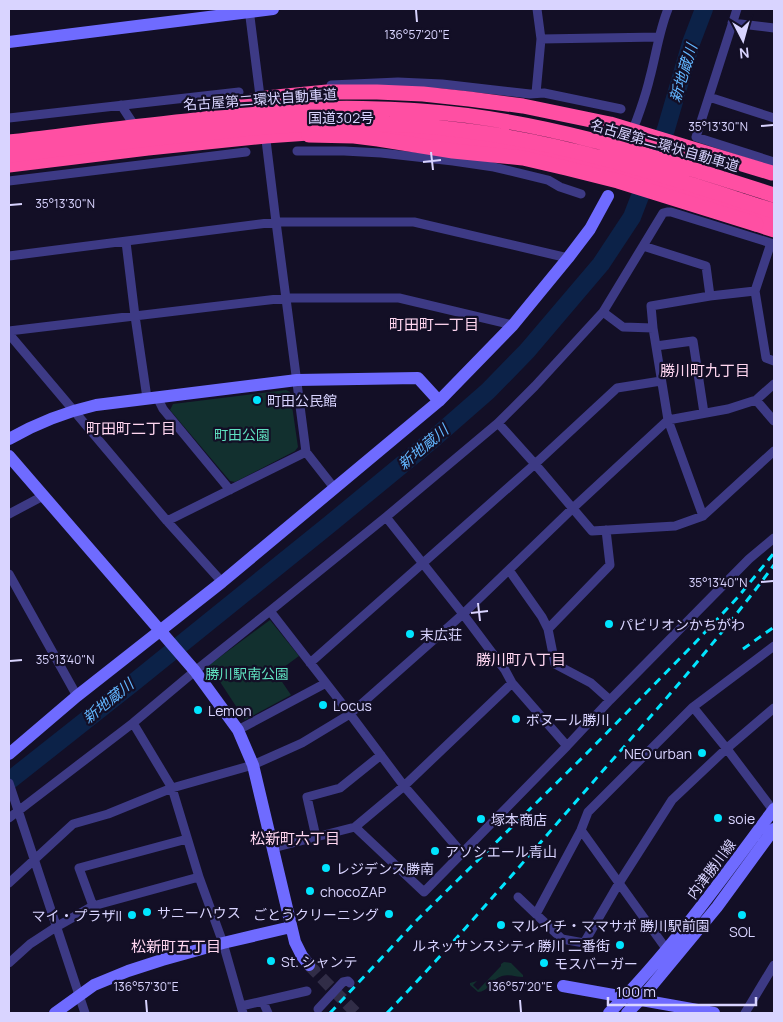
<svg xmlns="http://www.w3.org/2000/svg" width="783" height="1022" viewBox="0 0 783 1022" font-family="Manrope,'Noto Sans JP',sans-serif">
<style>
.green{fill:#12302f}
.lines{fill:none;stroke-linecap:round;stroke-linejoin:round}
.river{stroke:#0c2248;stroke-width:18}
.secondary-tunnel{stroke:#312d47;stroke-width:12;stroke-dasharray:12 6;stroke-linecap:butt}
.street{stroke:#3d3a85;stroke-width:9}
.secondary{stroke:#6f6bff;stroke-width:12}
.highway{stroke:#ff4fa3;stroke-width:15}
.rail{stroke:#00e5ff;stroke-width:3;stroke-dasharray:8 6;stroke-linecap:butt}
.street-bridge{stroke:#3d3a85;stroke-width:9}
.highway-bridge{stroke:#ff4fa3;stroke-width:15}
.ticks{fill:none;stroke:#d9d4ff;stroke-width:2}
.poi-dot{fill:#00e5ff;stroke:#130f26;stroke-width:2}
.labels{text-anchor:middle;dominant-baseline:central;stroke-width:4.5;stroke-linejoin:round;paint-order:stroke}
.street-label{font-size:14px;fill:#d9d4ff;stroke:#130f26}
.poi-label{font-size:14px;fill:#d9d4ff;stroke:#130f26;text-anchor:start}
.park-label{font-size:14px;fill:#5fe0c0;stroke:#130f26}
.water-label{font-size:15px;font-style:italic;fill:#62b6ff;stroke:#130f26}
.neighbourhood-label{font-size:15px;fill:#ffd6f0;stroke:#130f26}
.ticks-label{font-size:12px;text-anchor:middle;fill:#d9d4ff;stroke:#130f26;stroke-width:4.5;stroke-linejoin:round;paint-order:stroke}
</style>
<rect width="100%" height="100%" fill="#130f26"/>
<!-- green -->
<path class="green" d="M286,390L290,392L298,447L295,451L235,482L230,481L170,410L173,404Z
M270,620L299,656L276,673L291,695L245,720L209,665Z
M504,962L511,963L523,975V977C516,977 509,974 502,976C492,979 488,992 478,992L470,985V983L477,981L473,985L478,990L501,966V964Z"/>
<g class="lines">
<!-- river -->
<path class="river" d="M9,781L133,683L330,524L432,440L488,391L527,351L601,264L632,217L666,129L691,43L704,9"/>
<!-- secondary-tunnel -->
<path class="secondary-tunnel" d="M309,965L356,1013"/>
<!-- street -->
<path class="street" d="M249,9L261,104
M737,9L696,137L774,162
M732,23L774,28
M541,39L659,37
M331,85L398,82L442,84L530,94L544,93L621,109
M536,93L541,39L537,9
M709,97L774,118
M121,105L136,128
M9,118L239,92
M265,132L276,222L306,452L335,489
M297,151H344L381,153L453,161L494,167L548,180L560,187L581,194
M624,152C634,128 644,103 650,77C656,55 659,31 668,9
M9,181L246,152
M126,242L135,316L147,398
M771,243L755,291L766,358L774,361
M643,246L706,266L710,296
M9,256L276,222H414L568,258
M603,312L623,327L653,328L668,420L703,516
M653,328L651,306L710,296L755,291
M9,331L286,298H399L513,325
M9,334L167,521L222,582
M656,346L693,341L704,413
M157,397L163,409L230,490
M756,400L774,421
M498,423L535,464L592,531L675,526L703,516L774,451
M9,514L43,496
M386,517L463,614L505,670L512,683L567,746L610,700L749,559L774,538
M167,521L306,452
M509,570L542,617L548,629L555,664L591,683L610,700
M9,574L77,696
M270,611L350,714L404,786L462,853
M548,629L610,565L606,530
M310,663L535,464L617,388L661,381
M693,707L727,749L773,810
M133,723L172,788L199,877
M238,730L326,683
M9,783L85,1013
M9,818L133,723L195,671L270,611L386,517L498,423L535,386L603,312L663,213L667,212H671L774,244
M355,827L424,892L567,746
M581,830L667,950
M316,837L307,797L340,788L381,755
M273,848L355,827L404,786L512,683
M9,883L73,824L108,814L172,788L253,765L302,743L350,714L463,614L573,508L668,420L728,409L756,400L774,384
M518,897L562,939L584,943L619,883L672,800L726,749L774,708
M93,906L79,868L187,839
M536,914L581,830L588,812L693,707L774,646
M9,963L30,944L56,927L93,906L199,877L223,943L243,1013
M263,1002L268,1013
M241,1006L307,991
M745,1013L774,965"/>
<!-- secondary -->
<path class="secondary" d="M9,42L273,9
M9,439C37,423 65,412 96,405L297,380L418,378L439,401
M9,456L195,671L238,730L253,765L295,942L302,956L309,965
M9,754L77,696L222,582L439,401L513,325L568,258L590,229L608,196
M563,986L714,1013
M55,1013L94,985L128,971L162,960L223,943L291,927
M609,1013C671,951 722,879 774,809
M627,1013L640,1000L717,907L774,829"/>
<!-- highway -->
<path class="highway" d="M368,132C433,135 497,142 560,155C596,163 631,175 666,186C702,197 738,208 774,219
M9,165L148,148L266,136L323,132
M756,224L774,230"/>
<!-- rail -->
<path class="rail" d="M743,649L774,627
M330,1013L417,920L585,755L694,644L738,597L774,553
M387,1013C461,936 530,854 600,774C660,706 720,638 774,565"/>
<!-- street-bridge -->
<path class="street-bridge" d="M318,1009L343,982L348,981L350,983"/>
<!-- highway-bridge -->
<path class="highway-bridge" d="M213,109L266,98L327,92H377L423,94L469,99L523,106L610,124L772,173
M309,135L354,136L378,139L453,151L523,158L566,168L618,181L756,224
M9,142C68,135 128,127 187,121C231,116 275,110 320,109C353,107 388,109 421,111C543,119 659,158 774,195
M9,155C68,148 128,141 187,135C213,133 239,129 265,127C331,122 402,122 468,131C573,144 674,179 774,211"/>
</g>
<!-- ticks -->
<path class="ticks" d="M416,10L417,22M761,126L773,125M431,152L433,170M423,162L441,160M10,205L22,204M761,582L773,581M478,603L480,621M471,613L488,611M10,661L22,660M146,1000L147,1012M520,1000L521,1012"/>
<!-- markers -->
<g class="poi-dot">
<circle cx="257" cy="400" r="5"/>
<circle cx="609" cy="624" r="5"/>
<circle cx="410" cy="634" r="5"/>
<circle cx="323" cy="705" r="5"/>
<circle cx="198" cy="710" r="5"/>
<circle cx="516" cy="719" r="5"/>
<circle cx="702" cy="753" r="5"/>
<circle cx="718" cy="818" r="5"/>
<circle cx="481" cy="819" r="5"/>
<circle cx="435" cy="851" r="5"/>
<circle cx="326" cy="868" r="5"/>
<circle cx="310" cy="891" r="5"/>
<circle cx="147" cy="912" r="5"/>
<circle cx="389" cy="914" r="5"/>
<circle cx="132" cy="915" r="5"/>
<circle cx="742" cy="915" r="5"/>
<circle cx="501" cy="925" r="5"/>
<circle cx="620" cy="945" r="5"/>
<circle cx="271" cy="961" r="5"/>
<circle cx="544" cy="963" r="5"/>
</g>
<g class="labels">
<!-- street labels -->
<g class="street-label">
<text transform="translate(260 99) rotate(-4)">名古屋第二環状自動車道</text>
<text x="341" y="117">国道302号</text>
<text transform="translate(665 145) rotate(16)">名古屋第二環状自動車道</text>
<text transform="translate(711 869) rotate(-53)">内津勝川線</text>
</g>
<!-- poi labels -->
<g class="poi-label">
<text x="267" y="400">町田公民館</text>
<text x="619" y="624">パビリオンかちがわ</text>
<text x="420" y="634">末広荘</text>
<text x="333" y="705">Locus</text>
<text x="208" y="710">Lemon</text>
<text x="526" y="719">ボヌール勝川</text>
<text x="692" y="753" text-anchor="end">NEO urban</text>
<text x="728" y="818">soie</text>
<text x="491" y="819">塚本商店</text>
<text x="445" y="851">アソシエール青山</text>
<text x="336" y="868">レジデンス勝南</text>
<text x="320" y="891">chocoZAP</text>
<text x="157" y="912">サニーハウス</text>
<text x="379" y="914" text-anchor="end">ごとうクリーニング</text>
<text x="122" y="915" text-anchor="end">マイ・プラザII</text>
<text x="511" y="925">マルイチ・ママサポ 勝川駅前園</text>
<text x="742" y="931" text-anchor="middle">SOL</text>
<text x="610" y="945" text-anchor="end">ルネッサンスシティ勝川 二番街</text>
<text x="281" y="961">St. シャンテ</text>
<text x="554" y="963">モスバーガー</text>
</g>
<!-- park labels -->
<g class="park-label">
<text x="242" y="434">町田公園</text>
<text x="247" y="673">勝川駅南公園</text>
</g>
<!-- water labels -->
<g class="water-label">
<text transform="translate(683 73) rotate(-73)">新地蔵川</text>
<text transform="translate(423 447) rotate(-40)">新地蔵川</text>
<text transform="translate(108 701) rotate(-39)">新地蔵川</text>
</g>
<!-- neighbourhood labels -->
<g class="neighbourhood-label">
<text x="434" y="324">町田町一丁目</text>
<text x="705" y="370">勝川町九丁目</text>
<text x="131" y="428">町田町二丁目</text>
<text x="521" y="659">勝川町八丁目</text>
<text x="295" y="838">松新町六丁目</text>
<text x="176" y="946">松新町五丁目</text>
</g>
</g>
<g class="ticks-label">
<text x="417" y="39">136°57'20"E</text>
<text x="718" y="131">35°13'30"N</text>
<text x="65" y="208">35°13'30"N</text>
<text x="718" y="587">35°13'40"N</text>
<text x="65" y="664">35°13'40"N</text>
<text x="146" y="991">136°57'30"E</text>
<text x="520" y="991">136°57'20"E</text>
</g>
<!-- border -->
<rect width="783" height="1022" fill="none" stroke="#d9d4ff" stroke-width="20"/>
<!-- north arrow -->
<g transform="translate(743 40) rotate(174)" stroke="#130f26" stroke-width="4" paint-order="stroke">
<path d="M0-4L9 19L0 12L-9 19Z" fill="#d9d4ff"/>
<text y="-8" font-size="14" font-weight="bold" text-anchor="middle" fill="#d9d4ff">N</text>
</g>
<!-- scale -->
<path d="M608 997v8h148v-8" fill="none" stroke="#d9d4ff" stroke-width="2.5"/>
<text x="616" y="997" font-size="15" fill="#d9d4ff" stroke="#130f26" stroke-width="4" paint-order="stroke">100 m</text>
</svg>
